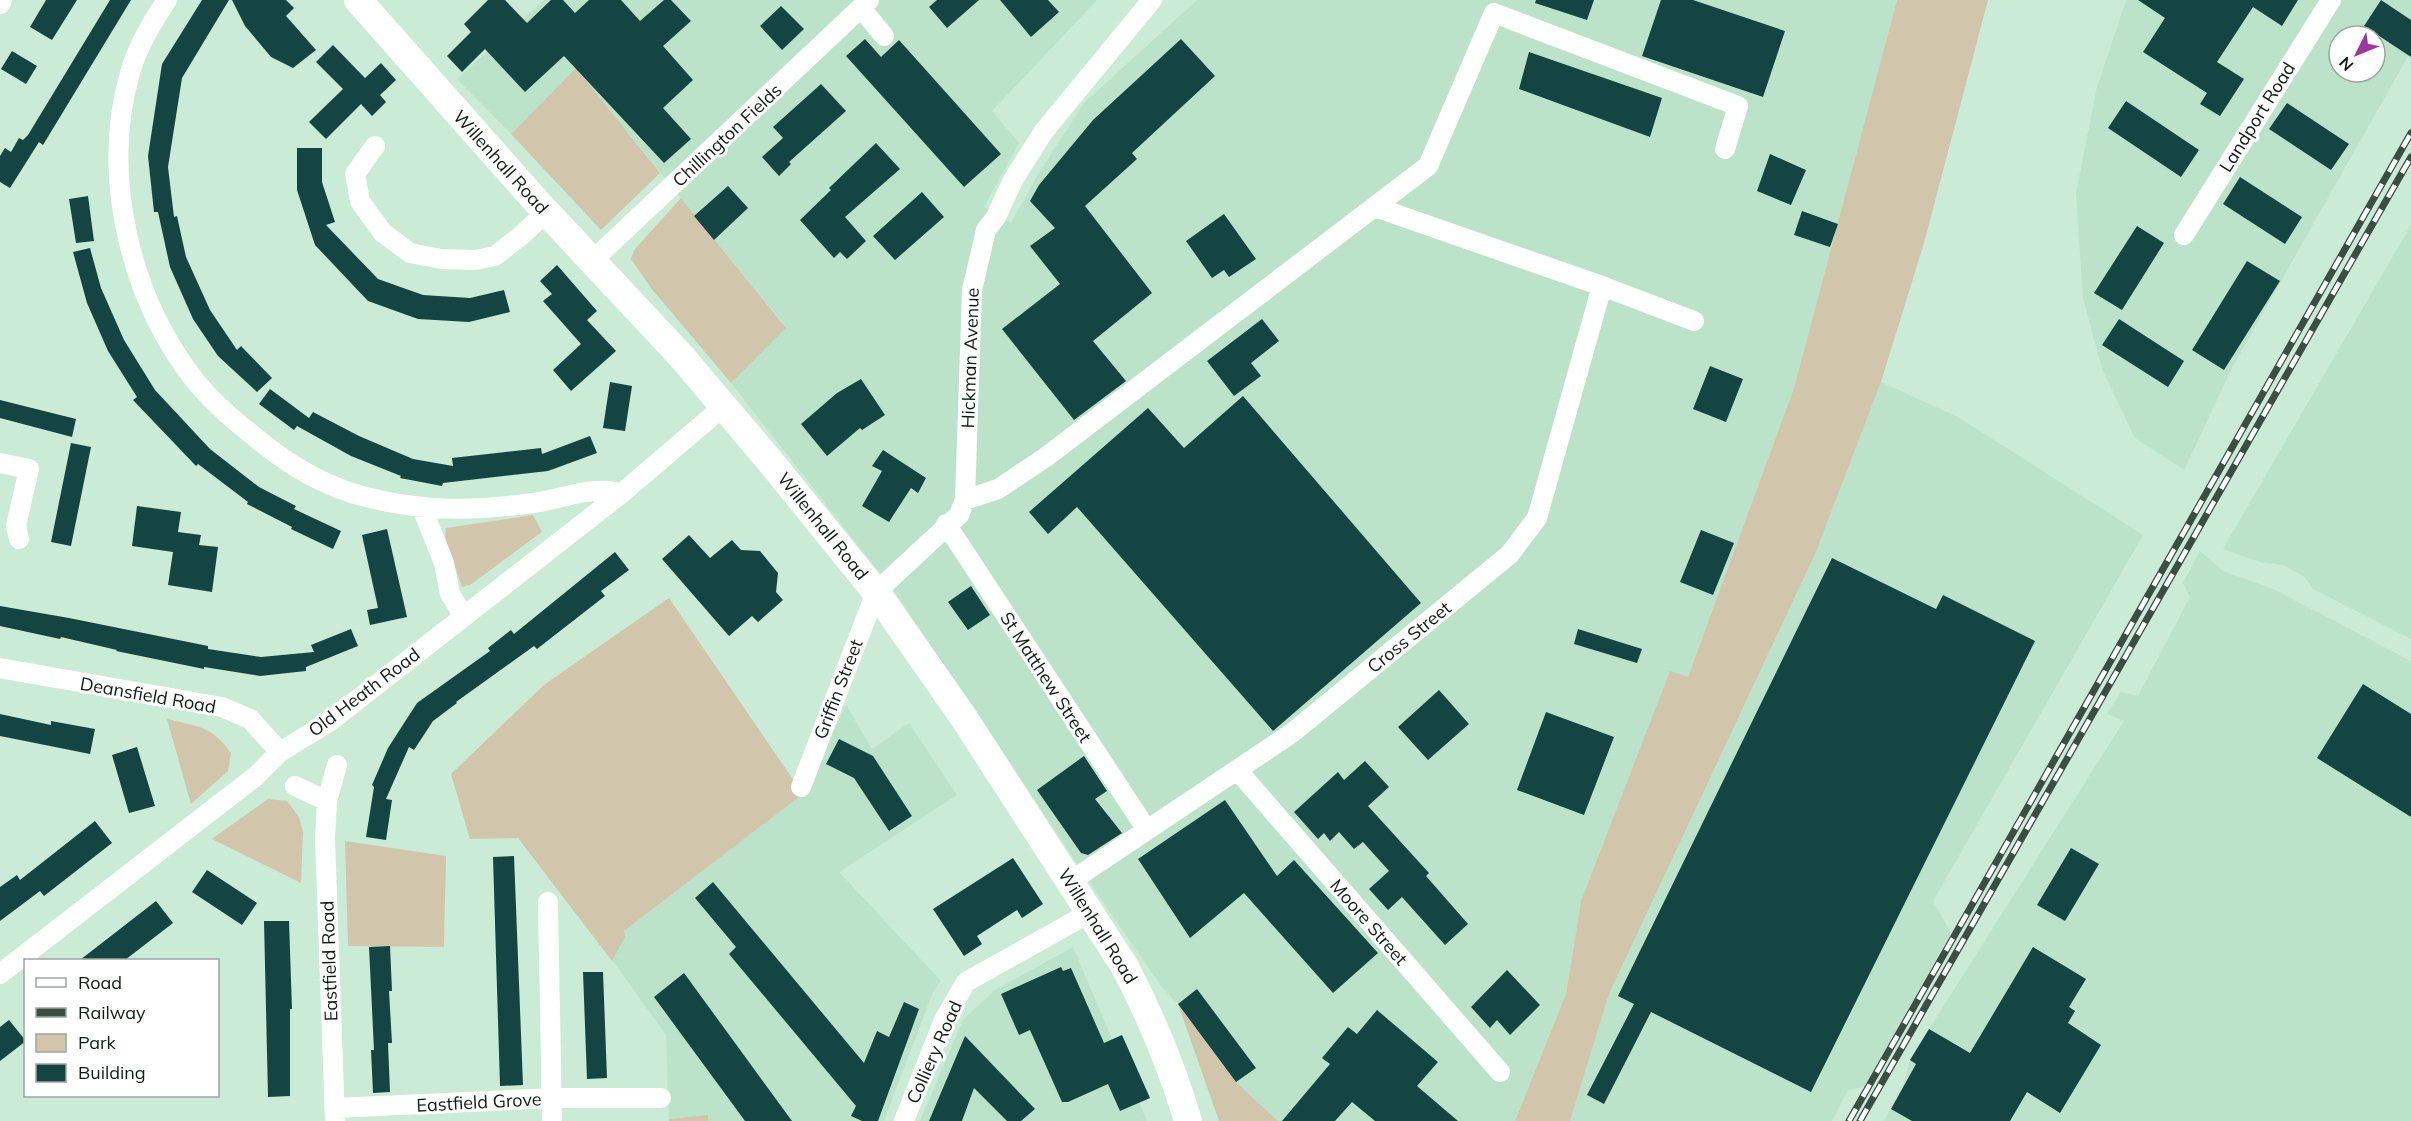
<svg xmlns="http://www.w3.org/2000/svg" width="2411" height="1121" viewBox="0 0 2411 1121" font-family="Mulish,sans-serif">
<style>
.built{fill:#bbe3c9;fill-rule:evenodd}
.green{fill:#d1c6ac}
.building{fill:#154543}
.lines{fill:none;stroke-linecap:round;stroke-linejoin:round}
.minor{stroke:#fff;stroke-width:20}
.highway{stroke:#fff;stroke-width:28}
.rail-casing{stroke:#3c4e43;stroke-width:7}
.rail{stroke:#fff;stroke-width:4.5;stroke-dasharray:14;stroke-linecap:butt}
.labels{text-anchor:middle;dominant-baseline:central;stroke-width:6;stroke-linejoin:round;paint-order:stroke}
.street-label{font-size:18px;fill:#0f1c14;stroke:#fff}
</style>
<rect width="100%" height="100%" fill="#caebd6"/>
<!-- built -->
<path class="built" d="M544,0H1097L992,111L1019,143L984,207L1011,223L1040,171L1084,103L1197,0H1897L1794,388L1688,677L1670,672L1581,901L1566,994L1515,1121H1278L1236,1082L1178,1004L1161,986L1107,908L894,591L731,383L786,327L576,69L511,134L457,79Z
M2126,0H2411V51L2233,366L2184,470L2135,438L2102,369L2083,298L2076,193L2097,87ZM2339,36H2375V72H2339Z
M2411,225V639L2313,589L2305,577L2283,565L2260,562L2223,549Z
M1881,382L1958,417L2143,535L1933,901L1951,933L1864,1087L1848,1090L1832,1121H1570L1609,994L1816,552Z
M2200,551L2223,571L2273,589L2411,661V1121H1884L1903,1086L1910,1060L1929,1029L2124,721L2107,714L2121,692L2138,696L2190,597L2183,583Z
M846,705L872,749L909,723L957,795L839,872L941,981L933,992L884,1121H669L666,1035L603,947L803,794Z
M1073,947L1147,1121H920L963,1020L995,990Z"/>
<!-- green -->
<path class="green" d="M1897,0H1988L1924,243L1881,382L1816,552L1609,994L1570,1121H1515L1566,994L1581,901L1670,671L1688,677L1794,388Z
M576,68L660,173L601,230L511,134Z
M681,198L786,328L731,383L651,288L631,259L634,250Z
M533,515L542,532L470,585L462,587L445,537L446,528Z
M669,598L803,794L624,931L625,937L612,961L518,838L470,839L451,774L545,684Z
M167,719C198,727 211,725 231,753L228,771L191,804Z
M268,799L287,801L299,817L303,832L301,883L212,839Z
M345,841L446,856L444,947L348,946Z
M1178,1004L1236,1082L1278,1121H1219Z
M708,1115V1121H669V1119Z"/>
<!-- building -->
<path class="building" d="M46,0H77L52,40L30,27Z
M110,0H131L43,145L39,142L10,188L0,182V156L5,148L11,152L19,138L23,140L28,135Z
M202,0H229L182,78L168,167L174,217L177,216L186,257L210,310L237,350L241,346L272,378L257,392L218,356L193,319L170,267L158,212H154L148,156L162,64Z
M232,0H286L294,8L286,16L316,50L293,68L271,57L245,26Z
M488,0H505L527,23L551,0H563L575,13L589,0H621L640,21L664,0H671L691,21L663,46L693,80L663,108L691,139L664,163L564,56L525,92L485,49L462,72L447,56L471,32L464,24Z
M937,0H979L947,28L929,7Z
M1000,0H1048L1059,12L1031,37Z
M1536,0H1594L1587,20L1535,3Z
M1661,0H1693L1785,31L1763,97L1642,56Z
M2138,0H2298L2282,26L2253,7L2217,62L2244,79L2220,116L2200,104L2207,93L2143,52L2165,18Z
M2381,0L2411,20V57L2364,26Z
M781,6L804,29L782,50L760,26Z
M865,39L881,57L899,40L1001,154L964,187L846,56Z
M1181,39L1215,76L1132,153L1137,159L1085,206L1152,293L1093,341L1126,381L1074,420L1002,329L1060,284L1030,246L1055,228L1030,201L1039,185L1093,120Z
M333,45L365,78L381,63L396,80L380,95L386,102L372,116L361,104L326,139L309,122L343,89L316,62Z
M12,51L37,66L26,84L1,69Z
M1529,52L1662,98L1650,137L1519,89Z
M821,84L846,111L789,162L791,164L779,176L762,157L783,138L773,127Z
M2126,101L2199,150L2181,177L2108,128Z
M2287,103L2349,144L2331,170L2269,129Z
M876,143L900,169L845,217L866,241L847,259L840,252L834,258L800,220L831,190L829,188Z
M297,148H322V182L335,222L326,225L378,279L423,295L470,298L504,290L510,312L469,322L418,319L368,301L315,245L297,190Z
M1770,154L1806,170L1791,205L1757,191Z
M2240,177L2302,217L2285,244L2223,204Z
M728,186L748,208L714,240L694,216Z
M922,192L944,217L895,260L873,236Z
M88,196L94,241L76,243L69,199Z
M1802,211L1838,224L1830,247L1794,235Z
M1224,214L1256,259L1229,277L1224,270L1212,278L1186,241Z
M2137,226L2164,243L2122,310L2094,293Z
M90,248L101,288L124,340L155,390L210,449L259,487L296,506L294,509L341,531L333,549L291,529L292,527L247,504L248,502L198,464L196,466L133,400L137,397L108,351L87,303L73,252Z
M2247,261L2280,281L2224,370L2192,350Z
M557,265L597,311L587,320L616,351L571,391L553,370L581,344L543,301L552,294L540,281Z
M1262,319L1279,341L1251,363L1261,376L1234,396L1207,361Z
M2119,319L2184,361L2168,387L2102,345Z
M1710,366L1743,379L1726,422L1693,409Z
M861,379L885,415L862,430L860,428L827,456L801,424L837,393Z
M610,382L632,386L625,431L603,428Z
M270,389L309,418L313,412L359,436L413,459L453,466L452,458L541,448L542,454L590,436L597,453L548,471L443,483L442,486L400,478L401,476L351,456L297,426L294,430L259,404Z
M1243,396L1421,603L1273,731L1077,507L1048,534L1029,512L1148,408L1184,448Z
M0,400L76,419L72,437L0,418Z
M71,443L91,447L71,546L51,542Z
M883,450L926,478L918,493L911,488L889,522L862,506L882,471L872,466Z
M137,506L181,512L178,532L201,535L199,545L218,547L212,592L168,585L173,552L132,546Z
M387,529L407,617L370,625L367,610L378,608L362,535Z
M1701,530L1734,543L1713,595L1680,582Z
M689,535L710,558L732,540L741,550L760,551L778,573L776,592L783,600L758,622L752,616L729,636L662,559Z
M615,552L629,570L601,591L605,596L537,649L534,646L456,702L457,703L433,721L414,750L409,747L386,799L392,800L386,840L366,837L374,787L372,785L388,748L417,703L490,651L488,648L511,630L514,634Z
M1832,558L1936,609L1943,595L2035,641L1811,1092L1651,1012L1604,1104L1587,1095L1634,1004L1618,996Z
M971,586L990,615L968,630L948,602Z
M0,606L69,618L208,646V649L261,657L314,652L311,645L351,629L358,646L306,667V671L260,676L204,667V669L116,651L117,650L61,637L60,639L0,626Z
M1578,629L1642,649L1637,663L1574,644Z
M2363,684L2411,714V817L2317,758Z
M1439,690L1469,724L1428,760L1398,727Z
M1546,712L1614,737L1584,815L1517,790Z
M0,714L51,725V721L95,729L90,754L0,736Z
M839,739L873,756L912,816L889,831L854,778L826,764Z
M137,747L155,806L129,813L112,755Z
M1084,756L1107,791L1095,799L1122,833L1088,855L1081,853L1037,790Z
M1365,761L1389,787L1368,806L1429,873L1426,876L1468,924L1445,945L1402,897L1388,910L1369,889L1389,871L1363,842L1354,849L1339,832L1330,841L1324,833L1318,839L1294,812L1338,772L1344,780Z
M1225,800L1277,876L1294,860L1378,953L1333,993L1244,893L1190,938L1138,859Z
M95,821L112,843L44,896L40,891L0,921V887L17,875L20,880Z
M2071,848L2099,864L2065,921L2037,905Z
M514,856L523,1085L500,1086L493,857Z
M1013,858L1043,904L1022,918L1017,910L977,936L982,944L964,956L933,909Z
M207,870L257,903L242,925L192,892Z
M713,882L864,1063L877,1031L889,1037L904,1002L919,1009L878,1121H862L851,1116L856,1106L729,954L736,947L695,898Z
M156,901L173,923L125,960H80Z
M264,921H289L292,1009H290V1096L268,1097Z
M390,946L392,991H389L392,1043H388L390,1092L373,1093L371,1050H374L369,947Z
M2033,947L2086,979L2069,1007L2075,1011L2068,1023L2101,1045L2060,1113L2027,1092L2010,1121H1912L1891,1109L1916,1064L1910,1060L1929,1029L1970,1053Z
M1061,967L1063,971L1071,968L1104,1043L1122,1035L1150,1098L1120,1111L1108,1084L1068,1102H1062L1030,1030L1019,1035L1001,994Z
M1507,970L1540,1005L1510,1035L1497,1020L1490,1028L1471,1007Z
M583,972H603L607,1078L587,1079Z
M684,973L792,1121H745L654,997Z
M1197,989L1256,1068L1236,1082L1178,1004Z
M1377,1010L1438,1062L1417,1086L1458,1121H1375L1352,1102L1335,1121H1282L1330,1064L1322,1058L1348,1027L1357,1034Z
M9,1020L26,1041L0,1061V1027Z
M965,1036L1035,1109L1021,1121H1007L974,1088L962,1121H929Z"/>
<g class="lines">
<!-- minor -->
<path class="minor" d="M167,0C152,22 137,47 130,73C101,174 129,295 193,378C210,400 233,420 255,437C287,464 325,487 366,497C423,512 475,511 533,503C553,501 574,492 595,491C604,490 613,492 622,493
M0,4L2,0
M861,8L884,36
M375,146L355,174L360,201L382,232L410,253L441,259L475,260L495,256L523,234L546,212
M1375,207L1602,286L1694,321
M2184,235L2331,0
M592,261L869,0
M0,463L29,469L16,526L19,539
M965,500L998,489L1046,457L1428,166L1494,13L1738,106L1725,149
M422,508L444,563L450,594L464,616
M946,524L1147,830
M0,668L222,707L250,719L280,752
M1238,771L1500,1072
M295,786L327,801
M801,787L876,592L959,515L965,500L972,290L986,230L996,217L1013,180L1044,131L1152,0
M1071,881L1292,733L1510,554L1537,518L1602,286
M548,902L552,1121
M0,974L256,776L280,752L329,722L622,493L724,406
M335,1108L551,1098H661
M335,1121L325,838L327,801L337,765
M904,1121L944,1020L966,982L1091,912"/>
<!-- highway -->
<path class="highway" d="M358,0L537,202L681,356L769,460L876,592L964,718L1125,967C1151,1017 1172,1067 1188,1121"/>
<defs>
<path id="rail" d="M1849,1121L2411,133
M1860,1121L2411,157"/>
</defs>
<!-- rail casing -->
<use href="#rail" class="rail-casing"/>
<!-- rail -->
<use href="#rail" class="rail"/>
</g>
<g class="labels">
<!-- street labels -->
<g class="street-label">
<text transform="translate(2257 117) rotate(-58)">Landport Road</text>
<text transform="translate(727 135) rotate(-43)">Chillington Fields</text>
<text transform="translate(501 162) rotate(48)">Willenhall Road</text>
<text transform="translate(970 358) rotate(-88)">Hickman Avenue</text>
<text transform="translate(823 526) rotate(51)">Willenhall Road</text>
<text transform="translate(1409 637) rotate(-39)">Cross Street</text>
<text transform="translate(1046 677) rotate(57)">St Matthew Street</text>
<text transform="translate(838 689) rotate(-69)">Griffin Street</text>
<text transform="translate(364 692) rotate(-37)">Old Heath Road</text>
<text transform="translate(148 695) rotate(10)">Deansfield Road</text>
<text transform="translate(1369 922) rotate(49)">Moore Street</text>
<text transform="translate(1098 926) rotate(58)">Willenhall Road</text>
<text transform="translate(329 961) rotate(-92)">Eastfield Road</text>
<text transform="translate(934 1052) rotate(-66)">Colliery Road</text>
<text transform="translate(479 1102) rotate(-3)">Eastfield Grove</text>
</g>
</g>
<!-- legend -->
<rect x="24" y="959" width="195" height="138" fill="#ffffff" stroke="#9fa4a1" stroke-width="1.5"/>
<rect x="36" y="978" width="30" height="9" fill="#ffffff" stroke="#9fa4a1" stroke-width="1.5"/>
<text x="78" y="989" font-size="18" fill="#0f1c14">Road</text>
<rect x="36" y="1008" width="30" height="9" fill="#3c4e43" stroke="#9fa4a1" stroke-width="1.5"/>
<text x="78" y="1019" font-size="18" fill="#0f1c14">Railway</text>
<rect x="36" y="1034" width="30" height="18" fill="#d1c6ac" stroke="#9fa4a1" stroke-width="1.5"/>
<text x="78" y="1049" font-size="18" fill="#0f1c14">Park</text>
<rect x="36" y="1064" width="30" height="18" fill="#154543" stroke="#9fa4a1" stroke-width="1.5"/>
<text x="78" y="1079" font-size="18" fill="#0f1c14">Building</text>
<!-- north arrow -->
<g transform="translate(2357 54) rotate(227)"><circle r="28" fill="#ffffff" stroke="#9fa4a1" stroke-width="1.5"/>
<path d="M0-4.5L10 22L0 15L-10 22Z" fill="#9d379c"/>
<text y="-9" font-size="16" font-weight="bold" text-anchor="middle" fill="#0f1c14">N</text>
</g>
</svg>
